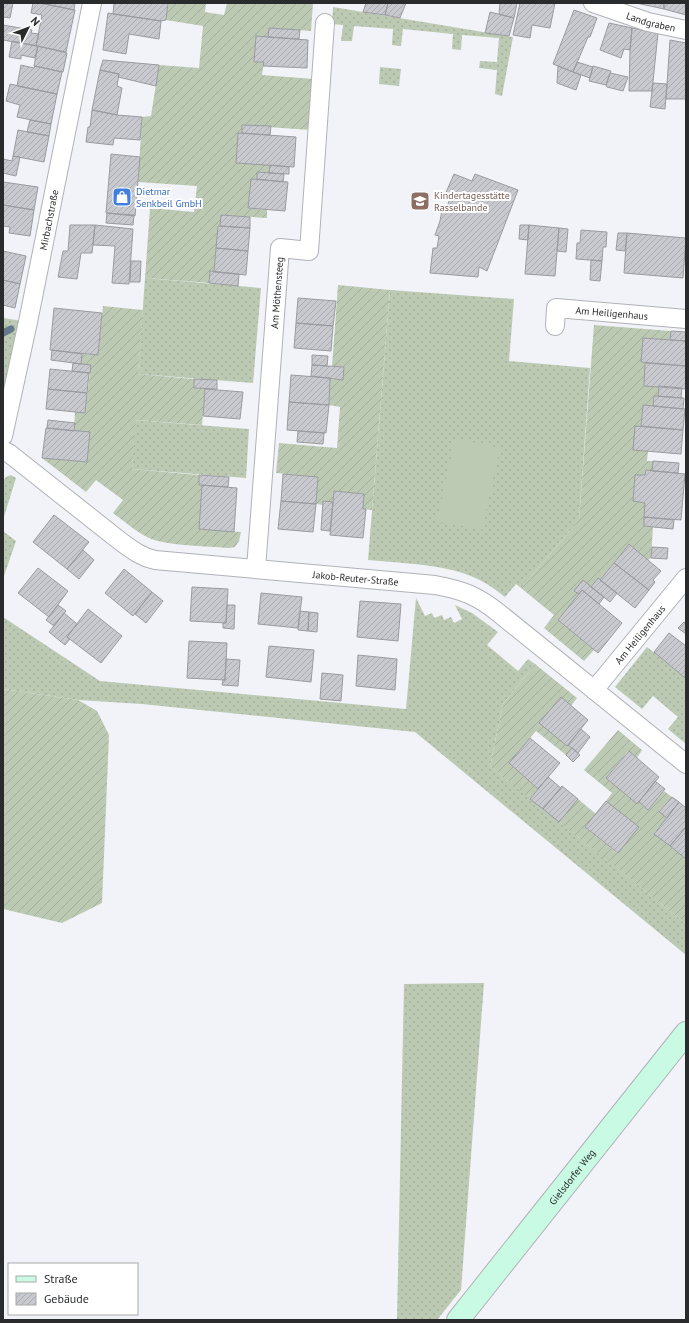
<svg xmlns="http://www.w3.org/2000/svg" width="689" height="1323" viewBox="0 0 689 1323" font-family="'PT Sans',sans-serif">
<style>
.grass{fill:url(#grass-dots)}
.garden{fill:url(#garden-furrows)}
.pitch{fill:#bccab4}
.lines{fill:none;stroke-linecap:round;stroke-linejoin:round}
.stream{stroke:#647989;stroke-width:7}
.building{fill:url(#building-hatch);stroke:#999b9f}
.street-casing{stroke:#b0b2b7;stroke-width:20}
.secondary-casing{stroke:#b0b2b7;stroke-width:24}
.street{stroke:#fff;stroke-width:18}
.secondary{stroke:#c9fbe4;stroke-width:22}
.labels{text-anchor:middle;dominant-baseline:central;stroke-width:4;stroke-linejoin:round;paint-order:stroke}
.street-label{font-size:10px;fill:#2a2b2d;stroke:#fff}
.shop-label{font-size:10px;fill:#366cbe;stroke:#fff;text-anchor:start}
.education-label{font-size:10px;fill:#785e54;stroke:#fff;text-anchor:start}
</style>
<defs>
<pattern id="grass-dots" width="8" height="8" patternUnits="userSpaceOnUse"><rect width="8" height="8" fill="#bccab4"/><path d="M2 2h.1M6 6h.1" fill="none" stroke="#a2ae9b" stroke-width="1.8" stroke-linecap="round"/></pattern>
<pattern id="garden-furrows" width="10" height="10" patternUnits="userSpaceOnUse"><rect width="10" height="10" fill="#bccab4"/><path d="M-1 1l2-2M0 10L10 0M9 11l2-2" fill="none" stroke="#a2ae9b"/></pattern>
<pattern id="building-hatch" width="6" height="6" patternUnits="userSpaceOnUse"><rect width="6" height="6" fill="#c7c9ce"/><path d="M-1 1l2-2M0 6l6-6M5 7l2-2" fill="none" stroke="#abadb1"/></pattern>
</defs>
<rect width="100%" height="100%" fill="#f1f3f8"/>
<!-- grass -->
<path class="grass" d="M333,7L513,37L502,96L495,94L497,70L479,68L480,61L497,62L499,38L462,35L461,50L452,49L453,34L403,29L401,46L392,45L393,29L354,26L352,41H341L343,25L332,24Z
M380,67L401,69L399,86L379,84Z
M145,278L261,288L253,383L138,374Z
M390,290L514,299L509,361L590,368L579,520L521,588L516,584L505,597C494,588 482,580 468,575C440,564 398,563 368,560Z
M3,318L22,321L3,399Z
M135,420L249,429L246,478L132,469Z
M11,475L16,478L3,520V481L6,477Z
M3,531L16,541L3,579Z
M416,598L425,616L432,613L434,618L442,615L444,620L451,617L454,623L462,619L455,605L472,613L498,632L487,645L518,671L528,659L535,664L503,704L490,766L686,924V955L415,732L142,704L78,700L3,689V617L100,681L406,709Z
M647,647L686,678V744L668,729L678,717L653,696L642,709L615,687Z
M484,983L461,1290L437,1320H397L404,984Z"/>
<!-- garden -->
<path class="garden" d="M168,3H206L205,12L224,15L227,3H313L311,31L269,28L268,37L256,36L255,62H264L262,75L314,79L310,130L242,125V133L270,165L269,173L258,172L257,179H251L248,208L267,210V218L221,215L220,226H218L214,272L210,271L209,283L145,278L150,208L194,212L197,186L138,182L142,117L151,116L159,65L199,68L203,26L166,20Z
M338,285L390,290L372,510L363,509L364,494L334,491L333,502L323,501V505L316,504L318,477L276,473L279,443L337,448L340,407L329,405L330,379L343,380L344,367L332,366Z
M103,306L143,310L138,374L194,379V388L205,389L202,425L136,420L132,469L199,475V484L202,485L199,529L241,532L239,541L235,547L229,548C206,546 168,546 149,538C136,532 124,521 113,513L123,500L96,480L86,492L42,458L87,462L90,432L74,431L75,412L85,413L91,365L81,364L82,354L98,355Z
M594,325L671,331L670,340L643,338L641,362L645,363L644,385L659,386L658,396H654L653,406L643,405L641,426H635L634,450L648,451L647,461H653L652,471L646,470L645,475H635L633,501L645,503L644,526L653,527L651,558L648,560L629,544L600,580L598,578L591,587L583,580L579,594L558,620L594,650L584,661L544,628L554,615L521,588L579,520Z
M535,664L577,698L571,706L540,723L567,746L568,745L572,748L566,755L536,731L509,763L538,789L530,799L490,766L503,704Z
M3,689L78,700L97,711L109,735L102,903L62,923L3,909Z
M618,730L642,750L637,758L628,751L606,778L637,804L639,802L648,810L664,791L672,797L659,811L667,818L654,833L686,859V924L559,822L578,799L596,814L585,827L617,853L638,827L606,801L612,793L584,770Z"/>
<!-- pitch -->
<path class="pitch" d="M455,438L500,448L482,530L437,521Z"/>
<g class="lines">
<!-- stream -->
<path class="stream" d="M3,333L11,329"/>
</g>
<!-- building -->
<path class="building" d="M3,3H13L10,18L3,17Z
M33,3H40L75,10L66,52L36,46L42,15L31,13Z
M40,3H75L74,10Z
M114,3H168L166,20L161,21L113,14Z
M366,3H388L385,15L363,12Z
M388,3H406L400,18L385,15Z
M500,3H517L514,18L499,14Z
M520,3H555L550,28L532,25L530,38L513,35Z
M636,3H664V9Z
M664,3H686V15L664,9Z
M574,10L597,18L590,37H588L573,72L553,64Z
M490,12L514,18L509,36L485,33Z
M108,13L161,21L159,39L129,34L126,54L103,50Z
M609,23L632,28L630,50L624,49L621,58L600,50Z
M3,25L32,30L31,33L39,34L36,46L3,40Z
M269,28L300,30L299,39L268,37Z
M632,28L658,33L652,91H629L630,50Z
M256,36L308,40L307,68L263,66L264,62H254Z
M670,40L686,43V99H666Z
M12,41L38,46L35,58L21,55V59L9,57Z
M38,46L67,53L63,72L34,66Z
M103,60L159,65L156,86L118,77L119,74L100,70Z
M577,62L593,67L590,78L573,72Z
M21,65L34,68L35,66L62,72L57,94L17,86Z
M558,66L581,75L576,90L557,83Z
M593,66L611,71L606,85L589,81Z
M100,70L119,74L117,86L122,88L117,115L92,110Z
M610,73L628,77L623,91L607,87L606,85Z
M653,83L667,84L665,109L650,107Z
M10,84L57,94L51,124L17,117L20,105L6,101Z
M92,110L117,115L142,117L140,140L114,138L113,145L86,142L88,127H90Z
M30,120L51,124L49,136L27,132Z
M242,125L271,126L270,135L242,133Z
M18,130L49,136L44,162L13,156Z
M238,133L296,137L294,167L236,163Z
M111,154L140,157L135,216L106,213Z
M13,156L20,157L16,176L3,173V159L12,161Z
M270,165L289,167V174L269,173Z
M257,172L284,174L283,182L257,179Z
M454,174L472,181L475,174L518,190L487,271L479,267L478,277L430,273L433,248H437L439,236L435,235L440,221L442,210L445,211L450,199L444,197Z
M251,179L288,182L285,211L248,208Z
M3,182L38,187L34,210L3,205Z
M3,205L34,210L30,236L9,233L10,227L3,226Z
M107,213L134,215L133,225L106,223Z
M221,215L250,217V228L220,226Z
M70,225H95L92,253H81L77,279L58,277L63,251H68Z
M95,225L133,229L129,284L112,283L115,246L93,245Z
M520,225H529L528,240L519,239Z
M529,225L559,228L555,276L525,274Z
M218,226L250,228L248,251L216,248Z
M559,228L568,229L566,252L557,251Z
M581,230L607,232L606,247H603L602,261L576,259L577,243H580Z
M618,233H627L625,251L616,250Z
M627,233L686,238L683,278L624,273Z
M216,248L248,251L246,275L214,272Z
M3,251L26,256L20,284L3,280Z
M591,260L602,261L600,281L590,280Z
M131,261H141L140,282H130Z
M210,271L239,274L238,286L209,283Z
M3,280L20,284L15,308L3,305Z
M298,298L336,301L333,326L296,323Z
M54,308L102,313L98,355L50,350Z
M296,323L333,326L331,351L294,348Z
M671,331L686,332V341L670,340Z
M643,338L686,341V366L641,362Z
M52,350L82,354L81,364L51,360Z
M312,355L328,356L327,366L312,365Z
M73,363L91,365L90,373L72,371Z
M645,363L686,366V389L644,386Z
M312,365L344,367L343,380L311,376Z
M50,369L89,373L87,393L48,389Z
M291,375L330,378L329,405L289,402Z
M194,379L217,380V389L194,388Z
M659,386L682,388L681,398L658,396Z
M48,389L87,393L85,413L46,409Z
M205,389L243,392L240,419L203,416Z
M654,396L684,398L683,409L653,406Z
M289,402L329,405L326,433L287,430Z
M643,405L685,409L683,430L641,426Z
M48,420L75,423L74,431L47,428Z
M635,426L683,430L681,454L633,450Z
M46,428L90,432L87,462L42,458Z
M298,431L324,433L323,444L297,442Z
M653,461L679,463L678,473L652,471Z
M646,470L685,474L681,520L644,517L645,503L633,501L635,475H645Z
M283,474L318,477L316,504L281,501Z
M199,475L229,477L228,487L199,485Z
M202,485L237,488L234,532L199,529Z
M334,491L364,494L363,509H366L363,538L330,535Z
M281,501L316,504L313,532L278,529Z
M323,501L333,502L330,531L321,530Z
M54,515L89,542L67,569L33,542Z
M644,517L674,520L673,529L644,526Z
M629,544L661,571L653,580L655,582L649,590L614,563Z
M652,547L668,548L667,559L651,558Z
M83,550L94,560L79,579L67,569Z
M614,563L649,590L635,608L600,580Z
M38,568L68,591L49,617L18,593Z
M124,569L152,592L133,616L105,593Z
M598,578L617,593L610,602L591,587Z
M583,580L604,597L599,604L582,590L579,594L574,591Z
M192,587L228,589L226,623L190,621Z
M582,590L622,623L598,653L558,620Z
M152,592L163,601L146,623L135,614Z
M261,593L302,597L298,628L258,624Z
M360,601L401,604L398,641L357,637Z
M58,605L66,611L54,626L46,620Z
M227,605H235L234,629L223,628V623H226Z
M88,609L122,636L101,663L67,637Z
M300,611L309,612L308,631L298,630Z
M309,612L318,613L317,632L308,631Z
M64,613L77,624L67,637L70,639L65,645L49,632Z
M684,622L686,623V634L678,628Z
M669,633L686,646L685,678L654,652Z
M189,641L227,643L225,680L187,678Z
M269,646L314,650L311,682L266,677Z
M358,655L397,659L395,690L356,686Z
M226,659L240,660L238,686L222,685L223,680H225Z
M322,673L343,675L341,701L320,699Z
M561,697L588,720L567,746L539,723Z
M581,729L590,737L578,753L568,745Z
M530,738L560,763L538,789L509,763Z
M572,748L580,755L573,762L566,755Z
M629,751L659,777L637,804L606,778Z
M548,777L561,788L543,809L530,799Z
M655,781L665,789L648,810L639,802Z
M562,786L578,799L559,822L543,809Z
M672,797L679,802L667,818L659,812Z
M606,801L639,827L618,853L585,827Z
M679,802L686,808V827L670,846L654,834Z
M686,827V859L670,846Z"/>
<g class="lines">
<defs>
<g id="street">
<path id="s1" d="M593,3L648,22L686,30"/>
<path id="s2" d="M555,326L556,308L686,319"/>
<path id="s3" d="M3,436L28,322L92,3"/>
<path id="s4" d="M3,450L10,454L120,541C131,549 141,557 155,560L435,585C463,590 478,596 500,614L686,764"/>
<path id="s5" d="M256,569L280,248L309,251L325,23"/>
<path id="s6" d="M594,690L686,578"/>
</g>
<g id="secondary">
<path id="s7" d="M458,1320L686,1033"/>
</g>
</defs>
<!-- street casing -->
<use href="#street" class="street-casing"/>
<!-- secondary casing -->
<use href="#secondary" class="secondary-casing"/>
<!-- street -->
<use href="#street" class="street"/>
<!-- secondary -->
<use href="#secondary" class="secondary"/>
</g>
<!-- icons -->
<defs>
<symbol id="shop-square" viewBox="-11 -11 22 22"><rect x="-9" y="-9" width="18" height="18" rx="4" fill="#3f7fe0" stroke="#fff"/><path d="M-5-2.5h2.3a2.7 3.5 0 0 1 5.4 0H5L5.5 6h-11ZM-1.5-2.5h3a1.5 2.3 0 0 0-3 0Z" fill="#fff"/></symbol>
<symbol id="school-square" viewBox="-11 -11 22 22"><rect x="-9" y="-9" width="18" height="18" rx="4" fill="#8d6e63" stroke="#fff"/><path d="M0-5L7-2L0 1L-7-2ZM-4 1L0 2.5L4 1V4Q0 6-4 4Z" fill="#fff"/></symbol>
</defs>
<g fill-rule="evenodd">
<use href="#shop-square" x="111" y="186" width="22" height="22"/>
<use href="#school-square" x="409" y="190" width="22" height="22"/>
</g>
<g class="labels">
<!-- street labels -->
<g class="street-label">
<text stroke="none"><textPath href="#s1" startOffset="61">Landgraben</textPath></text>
<text stroke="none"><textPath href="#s3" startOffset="221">Mirbachstraße</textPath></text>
<text stroke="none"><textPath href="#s5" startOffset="277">Am Möthensteeg</textPath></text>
<text stroke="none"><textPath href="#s2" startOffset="74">Am Heiligenhaus</textPath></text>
<text stroke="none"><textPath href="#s4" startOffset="390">Jakob-Reuter-Straße</textPath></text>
<text stroke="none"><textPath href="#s6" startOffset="72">Am Heiligenhaus</textPath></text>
<text stroke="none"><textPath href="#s7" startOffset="183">Gielsdorfer Weg</textPath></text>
</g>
<!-- shop labels -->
<g class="shop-label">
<text x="136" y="191">Dietmar<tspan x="136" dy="12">Senkbeil GmbH</tspan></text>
</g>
<!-- education labels -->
<g class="education-label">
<text x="434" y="195">Kindertagesstätte<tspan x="434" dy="12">Rasselbande</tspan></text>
</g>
</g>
<!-- border -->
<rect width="689" height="1323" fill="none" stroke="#2a2b2d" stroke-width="8"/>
<!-- legend -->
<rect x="8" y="1263" width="130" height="52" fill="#ffffff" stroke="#aaaaab"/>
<rect x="16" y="1276" width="20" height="6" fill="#c9fbe4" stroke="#aaaaab"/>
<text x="44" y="1283" font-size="12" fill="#2a2b2d">Straße</text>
<rect x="16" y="1293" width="20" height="12" fill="url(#building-hatch)" stroke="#aaaaab"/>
<text x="44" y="1303" font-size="12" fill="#2a2b2d">Gebäude</text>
<!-- north arrow -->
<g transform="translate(28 28) rotate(48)" stroke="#ffffff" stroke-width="3" paint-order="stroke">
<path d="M0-3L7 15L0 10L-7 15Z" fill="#2a2b2d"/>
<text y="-6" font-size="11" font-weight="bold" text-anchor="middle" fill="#2a2b2d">N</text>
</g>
</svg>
